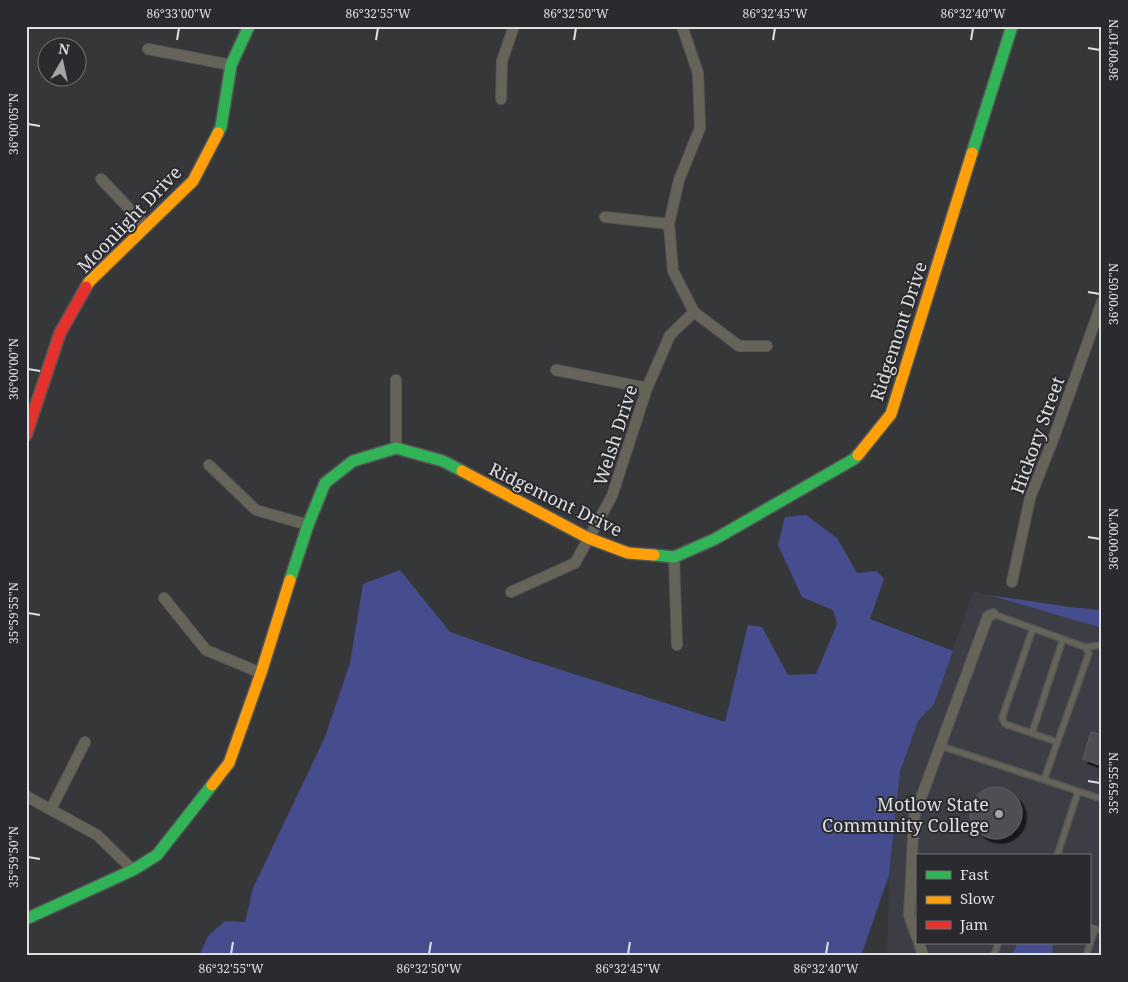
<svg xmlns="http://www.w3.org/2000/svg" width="1128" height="982" viewBox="0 0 1128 982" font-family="'Noto Serif',serif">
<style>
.built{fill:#3c3d45;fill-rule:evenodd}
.green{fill:#464d8e}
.building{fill:#505052;stroke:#5e5e60;filter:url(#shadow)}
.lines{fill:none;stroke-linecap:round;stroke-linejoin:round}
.lane-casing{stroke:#545556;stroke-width:8}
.street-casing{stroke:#545556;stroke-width:12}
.fast-casing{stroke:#545556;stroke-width:14}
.slow-casing{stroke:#545556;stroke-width:14}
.jam-casing{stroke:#545556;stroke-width:14}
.lane{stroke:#666459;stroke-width:5}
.street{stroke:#666459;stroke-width:10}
.fast{stroke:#30b455;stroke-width:11}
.slow{stroke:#ff9f0a;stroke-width:11}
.jam{stroke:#e5322d;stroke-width:11}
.ticks{fill:none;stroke:#dedfe1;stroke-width:2}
.poi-dot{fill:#a3a4a6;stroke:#2b2b2f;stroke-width:2}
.labels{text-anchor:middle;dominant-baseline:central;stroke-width:4;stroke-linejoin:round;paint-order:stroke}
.street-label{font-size:18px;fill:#dedfe1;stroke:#2b2b2f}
.poi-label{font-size:18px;fill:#dedfe1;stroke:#2b2b2f;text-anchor:end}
.neatline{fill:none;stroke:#dedfe1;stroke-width:2}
.ticks-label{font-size:12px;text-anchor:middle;fill:#dedfe1}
</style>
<defs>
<filter id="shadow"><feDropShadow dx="4.5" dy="4.5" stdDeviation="0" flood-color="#0009"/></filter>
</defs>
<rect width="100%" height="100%" fill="#363738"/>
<!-- built -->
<path class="built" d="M973,591L989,595L1102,628V956H887L889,875L900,773L918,721L934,703ZM917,856H1089V943H917Z"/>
<!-- green -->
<path class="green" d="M806,515L837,538L857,573L877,571L884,579L870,619L953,651L934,704L918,721L900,772L889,875L861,956H514L508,954V956H199L208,936L225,921L245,922L253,888L325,737L350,663L363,584L400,570L450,632L527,659L725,722L748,625L762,627L788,675L816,674L837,624L833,610L802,597L778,545L785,517Z
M989,595L1069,607L1102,610V628Z
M1017,943H1053L1052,956H1008L1015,950Z"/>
<!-- building -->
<path class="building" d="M1091,732L1102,735V766L1083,759Z
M970 813a26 26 0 1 1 52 0a26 26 0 1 1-52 0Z"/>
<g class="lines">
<defs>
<path id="lane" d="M993,614L1085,647L1089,653L1044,780
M1033,628L1002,718L1005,724L1057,742
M1085,647L1102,645
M1032,733L1063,639
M941,746L1102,799
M1057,856L1078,792
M1089,927L1102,931
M994,956L998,943
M1086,956L1095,929"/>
<path id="street" d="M682,26L698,73L700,128L679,180L669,224L673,271L694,312L739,346H767
M148,49L231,65
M501,99L502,61L514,26
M101,179L146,226
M605,217L669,224
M556,370L647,388
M396,448V380
M209,465L256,510L308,525
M674,557L677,645
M1012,582L1030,498L1054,437L1102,302
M511,592L575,563L612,496L647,388L670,335L694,312
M164,598L206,650L261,673
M26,796L97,835L133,870
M51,809L85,742
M917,938L909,916L914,817L988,616L993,614
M919,943L923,956"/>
<path id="fast" d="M218,133L221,127L231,65L249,26
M972,153L1012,26
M654,555L674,557L715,539L854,459L858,455
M290,580L308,525L325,483L353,461L396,448L443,461L462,471
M26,919L133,870L157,855L212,785"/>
<path id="slow" d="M86,287L89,282L193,181L218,133
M858,455L891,414L972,153
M462,471L588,538L628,553L654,555
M212,785L229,763L261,673L290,580"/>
<path id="jam" d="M26,435L60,333L86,287"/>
</defs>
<!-- lane casing -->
<use href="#lane" class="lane-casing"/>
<!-- street casing -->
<use href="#street" class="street-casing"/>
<!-- fast casing -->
<use href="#fast" class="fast-casing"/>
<!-- slow casing -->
<use href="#slow" class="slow-casing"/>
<!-- jam casing -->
<use href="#jam" class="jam-casing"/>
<!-- lane -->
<use href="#lane" class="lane"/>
<!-- street -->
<use href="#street" class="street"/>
<!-- fast -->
<use href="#fast" class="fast"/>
<!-- slow -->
<use href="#slow" class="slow"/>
<!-- jam -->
<use href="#jam" class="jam"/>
</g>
<!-- ticks -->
<path class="ticks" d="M177,40L179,28M376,40L378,28M574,40L576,28M773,40L775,28M971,40L973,28M1088,48L1100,50M28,124L40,126M1088,292L1100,294M28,369L40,371M1088,537L1100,539M28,613L40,615M1088,781L1100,783M28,857L40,859M231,954L233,942M429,954L431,942M628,954L630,942M826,954L828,942"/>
<!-- markers -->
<circle class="poi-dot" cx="999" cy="814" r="5"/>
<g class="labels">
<!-- street labels -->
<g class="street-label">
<text transform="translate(129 219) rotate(-46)">Moonlight Drive</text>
<text transform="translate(898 331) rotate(-72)">Ridgemont Drive</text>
<text transform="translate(615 435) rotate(-72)">Welsh Drive</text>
<text transform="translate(1037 435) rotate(-70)">Hickory Street</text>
<text transform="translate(556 499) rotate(26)">Ridgemont Drive</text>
</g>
<!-- poi labels -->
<g class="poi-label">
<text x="989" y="804">Motlow State<tspan x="989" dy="21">Community College</tspan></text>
</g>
</g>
<!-- border -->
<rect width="1128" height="982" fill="none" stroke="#2b2b2f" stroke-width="55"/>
<!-- legend -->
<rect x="916" y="854" width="175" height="90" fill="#2b2b2f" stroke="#737376"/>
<rect x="926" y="871" width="25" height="8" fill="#30b455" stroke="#737376"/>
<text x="960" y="880" font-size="15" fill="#dedfe1">Fast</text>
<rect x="926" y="896" width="25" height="8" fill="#ff9f0a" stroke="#737376"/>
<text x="960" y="904" font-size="15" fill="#dedfe1">Slow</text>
<rect x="926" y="921" width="25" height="8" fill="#e5322d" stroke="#737376"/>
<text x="960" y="930" font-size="15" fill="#dedfe1">Jam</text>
<!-- north arrow -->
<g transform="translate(62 62) rotate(9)"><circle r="24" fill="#2b2b2f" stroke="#737376"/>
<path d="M0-4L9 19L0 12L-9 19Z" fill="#a3a4a6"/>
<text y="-8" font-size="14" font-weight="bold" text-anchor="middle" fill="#dedfe1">N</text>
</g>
<rect x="28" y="28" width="1072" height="926" class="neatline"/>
<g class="ticks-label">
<text x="179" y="18">86°33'00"W</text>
<text x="378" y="18">86°32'55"W</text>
<text x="576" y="18">86°32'50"W</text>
<text x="775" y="18">86°32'45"W</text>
<text x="973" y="18">86°32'40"W</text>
<text transform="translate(1114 50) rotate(-90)" y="4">36°00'10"N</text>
<text transform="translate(14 124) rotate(-90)" y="4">36°00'05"N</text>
<text transform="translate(1114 294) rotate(-90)" y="4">36°00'05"N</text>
<text transform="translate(14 369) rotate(-90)" y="4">36°00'00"N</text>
<text transform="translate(1114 539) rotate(-90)" y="4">36°00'00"N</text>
<text transform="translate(14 613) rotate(-90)" y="4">35°59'55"N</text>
<text transform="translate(1114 783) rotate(-90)" y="4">35°59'55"N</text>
<text transform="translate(14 857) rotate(-90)" y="4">35°59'50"N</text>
<text x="231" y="973">86°32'55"W</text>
<text x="429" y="973">86°32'50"W</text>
<text x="628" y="973">86°32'45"W</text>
<text x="826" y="973">86°32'40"W</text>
</g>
</svg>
